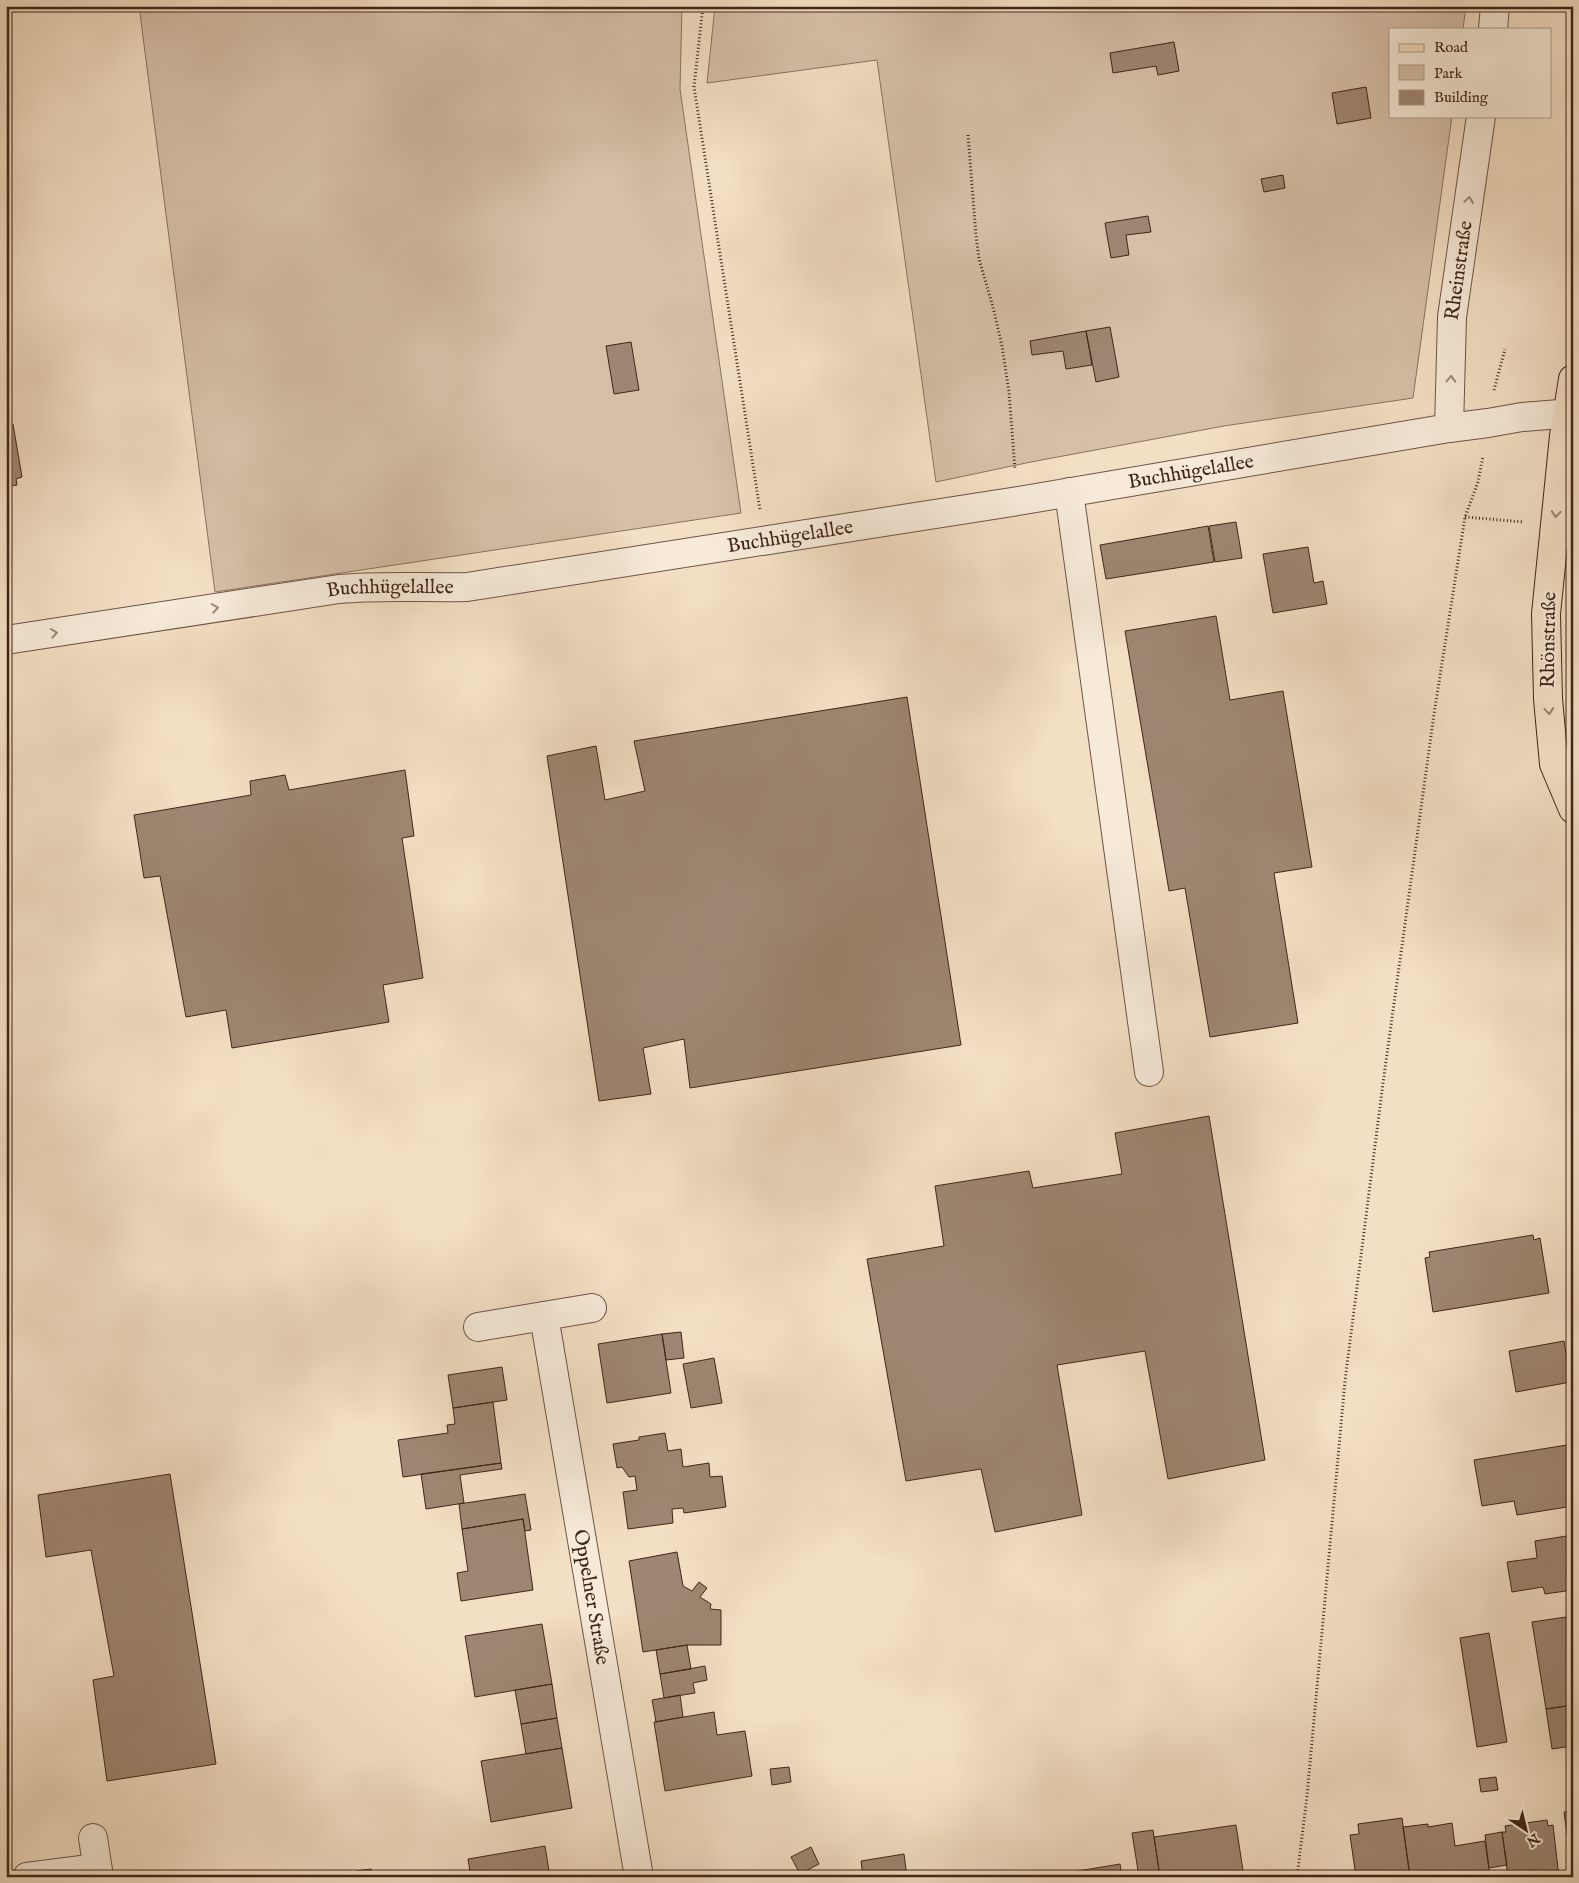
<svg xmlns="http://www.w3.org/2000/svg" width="1579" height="1883" viewBox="0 0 1579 1883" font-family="'IM FELL English',serif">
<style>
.green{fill:#d5bfa7;stroke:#8b7260}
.building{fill:#9e8672;stroke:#412519}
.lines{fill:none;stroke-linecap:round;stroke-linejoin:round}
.minor-casing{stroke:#6e5444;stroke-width:30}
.major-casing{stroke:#412519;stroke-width:30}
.path{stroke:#412519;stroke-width:3;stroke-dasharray:1 2.5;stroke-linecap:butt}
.minor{stroke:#f7ead9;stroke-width:28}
.major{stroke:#f3dfc4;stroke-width:28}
.oneway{stroke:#9c8879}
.oneway2{stroke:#9a826e}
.labels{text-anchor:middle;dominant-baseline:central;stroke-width:4;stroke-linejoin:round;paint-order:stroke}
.street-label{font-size:20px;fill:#412519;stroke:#f7ead9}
</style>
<rect width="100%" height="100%" fill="#f3dfc4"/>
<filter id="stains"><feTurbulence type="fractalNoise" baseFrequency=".004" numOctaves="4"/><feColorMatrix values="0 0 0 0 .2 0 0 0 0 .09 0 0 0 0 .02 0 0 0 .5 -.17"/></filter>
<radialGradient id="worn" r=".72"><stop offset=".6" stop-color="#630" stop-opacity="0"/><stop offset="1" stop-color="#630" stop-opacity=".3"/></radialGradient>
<!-- green -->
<path class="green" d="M139,6H682L680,89L741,513L215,592Z
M715,6H1466L1463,29H1390V116H1452L1413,398L1224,426L1031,462L936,482L877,60L707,83Z"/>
<!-- building -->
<path class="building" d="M1174,42L1179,71L1158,75L1156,66L1113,73L1110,53Z
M1366,87L1371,118L1337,124L1332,93Z
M1283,175L1285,188L1264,192L1261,179Z
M1148,216L1151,232L1126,235L1129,255L1111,258L1105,223Z
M1110,327L1119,377L1096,382L1086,331Z
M1086,331L1092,365L1066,369L1063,351L1032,355L1030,341Z
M631,342L639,390L614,394L606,346Z
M8,416L9,425L13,424L22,477L16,479L17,485L6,487V417Z
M1236,522L1242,558L1215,562L1209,526Z
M1208,526L1214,562L1106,579L1100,545Z
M1308,547L1314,583L1323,581L1327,604L1273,613L1263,554Z
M1216,616L1230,700L1283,691L1312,867L1274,873L1298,1023L1210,1037L1185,888L1169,891L1125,631Z
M907,697L961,1045L690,1088L684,1039L643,1048L651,1094L599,1101L547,756L596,746L605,800L645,791L634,741Z
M405,770L414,836L402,838L423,978L383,985L389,1022L232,1048L226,1010L186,1017L160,876L144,878L134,815L251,795L250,781L285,775L289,790Z
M1209,1116L1265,1460L1168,1479L1145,1351L1057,1365L1082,1515L995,1532L981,1469L906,1481L867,1259L944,1246L935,1186L1029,1171L1033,1188L1122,1174L1115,1133Z
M1533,1235L1534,1240L1540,1238L1549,1293L1433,1312L1425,1258L1430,1257L1429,1252Z
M681,1332L684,1358L666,1360L662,1334Z
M662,1334L671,1393L607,1403L598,1344Z
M1564,1341L1571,1382L1516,1392L1509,1351Z
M714,1358L722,1403L691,1408L683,1364Z
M502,1367L507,1400L453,1408L448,1375Z
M493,1402L501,1463L403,1477L398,1440L448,1433L447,1425L455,1424L453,1408Z
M665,1433L668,1451L681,1449L683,1467L709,1463L710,1477L722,1476L726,1507L684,1513L683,1508L672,1509L673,1523L628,1529L623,1492L637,1490L635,1476L629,1477L622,1467L617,1468L613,1444L639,1440V1437Z
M1573,1444V1506L1517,1515L1514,1501L1482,1506L1474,1460Z
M501,1463L502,1469L460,1475L464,1503L426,1509L421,1474Z
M170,1474L216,1764L107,1781L93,1680L114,1676L91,1550L46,1557L38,1495Z
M525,1494L531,1530L525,1531L523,1519L462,1529L459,1504Z
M523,1519L533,1590L461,1601L457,1573L468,1571L462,1529Z
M1573,1535V1590L1545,1594L1543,1587L1512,1592L1507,1562L1537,1558L1535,1541Z
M677,1552L683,1586L692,1591L699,1582L707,1588L700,1597L711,1604L710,1609L721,1610V1645H687L643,1652L629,1561Z
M1573,1616V1705L1546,1709L1532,1622Z
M542,1624L552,1684L475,1697L465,1636Z
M1489,1633L1507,1742L1477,1747L1460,1638Z
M687,1645L691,1669L660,1674L656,1650Z
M705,1666L707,1680L693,1683L695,1693L664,1698L660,1674Z
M552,1684L557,1718L521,1724L515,1690Z
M680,1695L683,1717L656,1722L652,1700Z
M1573,1705V1746L1552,1749L1546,1709Z
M714,1712L717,1735L745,1731L752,1776L665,1791L654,1722Z
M557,1718L562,1748L526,1754L521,1724Z
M562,1748L572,1808L491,1822L481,1761Z
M789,1767L791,1782L772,1785L770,1769Z
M1496,1777L1498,1790L1481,1792L1479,1779Z
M1573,1811V1842H1568L1564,1812Z
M1402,1818L1410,1877H1356L1350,1835L1359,1834L1358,1824Z
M1547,1820L1548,1826L1553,1825L1559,1877H1508L1502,1832H1506L1505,1826Z
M1452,1823L1455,1846L1485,1841L1490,1877H1410L1403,1827L1428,1824V1827Z
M1236,1825L1244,1877H1160L1154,1837Z
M1153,1830L1160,1877H1139L1132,1833Z
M1502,1832L1507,1865L1489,1868L1485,1835Z
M545,1846L550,1877H471L468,1859Z
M811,1847L819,1864L800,1874L791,1857Z
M904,1854L907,1877H863L861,1861Z
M1120,1864L1122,1877H1055L1054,1875Z
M371,1869L372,1877H357L356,1871Z"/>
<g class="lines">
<defs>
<g id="minor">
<path d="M1493,29L1495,6"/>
<path id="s1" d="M1449,428L1452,317L1481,116"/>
<path d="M1069,492L1149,1072"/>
<path id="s2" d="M6,640L339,589C382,585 424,588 467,587L1018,501L1449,428L1488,423L1522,417L1573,413"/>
<path id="s3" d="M544,1316L639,1877"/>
<path d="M478,1327L592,1308"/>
<path d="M93,1838L99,1877"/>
<path d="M27,1877L97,1868"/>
</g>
<path id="major" d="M1573,379L1564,436L1546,614L1548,699L1554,764L1573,809"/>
</defs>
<!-- minor casing -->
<use href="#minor" class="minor-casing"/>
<!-- major casing -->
<use href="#major" class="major-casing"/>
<!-- path -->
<path class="path" d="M703,6L694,87L760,510
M968,135L976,236L979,259L993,307L1002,346L1009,392L1015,470
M1494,390L1505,349
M1465,517L1524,522
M1297,1877L1307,1796L1345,1381L1383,1083L1434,714L1465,517L1478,482L1483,456"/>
<!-- minor -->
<use href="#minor" class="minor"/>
<!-- major -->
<use href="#major" class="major"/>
</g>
<!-- one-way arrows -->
<defs><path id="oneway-chevron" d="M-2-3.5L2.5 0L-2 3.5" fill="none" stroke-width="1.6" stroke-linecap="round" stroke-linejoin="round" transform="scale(1.25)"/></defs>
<g class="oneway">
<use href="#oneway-chevron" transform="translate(1469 200) rotate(-82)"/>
<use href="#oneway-chevron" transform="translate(1451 379) rotate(-88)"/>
<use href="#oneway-chevron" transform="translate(215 608) rotate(-9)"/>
<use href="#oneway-chevron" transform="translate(54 633) rotate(-9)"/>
</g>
<g class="oneway2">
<use href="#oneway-chevron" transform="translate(1556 514) rotate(95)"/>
<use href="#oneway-chevron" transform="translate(1549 711) rotate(85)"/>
</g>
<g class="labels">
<!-- street labels -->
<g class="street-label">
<text stroke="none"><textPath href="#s1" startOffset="158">Rheinstraße</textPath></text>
<text stroke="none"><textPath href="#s2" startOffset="1198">Buchhügelallee</textPath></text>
<text stroke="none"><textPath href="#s2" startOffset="792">Buchhügelallee</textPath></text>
<text stroke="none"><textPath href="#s2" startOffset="388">Buchhügelallee</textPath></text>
<text transform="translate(1549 640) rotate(-89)">Rhönstraße</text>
<text stroke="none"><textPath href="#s3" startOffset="285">Oppelner Straße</textPath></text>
</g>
</g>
<!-- margin -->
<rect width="1579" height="1883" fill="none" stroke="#f3dfc4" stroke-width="25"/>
<rect x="8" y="8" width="1564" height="1868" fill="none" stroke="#412519" stroke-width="2.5"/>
<rect x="12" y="12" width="1554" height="1858" fill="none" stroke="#412519"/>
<!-- legend -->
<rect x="1389" y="28" width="162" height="90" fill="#f7ead9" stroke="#ae9b8c"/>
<rect x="1399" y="44" width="25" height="8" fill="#f3dfc4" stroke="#ae9b8c"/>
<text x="1434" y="52" font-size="15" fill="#412519">Road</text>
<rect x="1399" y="65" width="25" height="15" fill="#d5bfa7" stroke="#ae9b8c"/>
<text x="1434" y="78" font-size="15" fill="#412519">Park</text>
<rect x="1399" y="90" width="25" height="15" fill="#9e8672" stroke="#ae9b8c"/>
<text x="1434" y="102" font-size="15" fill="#412519">Building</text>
<!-- north arrow -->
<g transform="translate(1526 1830) rotate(145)" stroke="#f7ead9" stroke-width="4" paint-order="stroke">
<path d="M0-4L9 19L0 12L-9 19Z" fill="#412519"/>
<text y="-8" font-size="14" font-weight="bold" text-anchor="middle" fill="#412519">N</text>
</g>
<rect width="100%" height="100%" filter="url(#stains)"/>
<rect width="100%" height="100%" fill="url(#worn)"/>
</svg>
